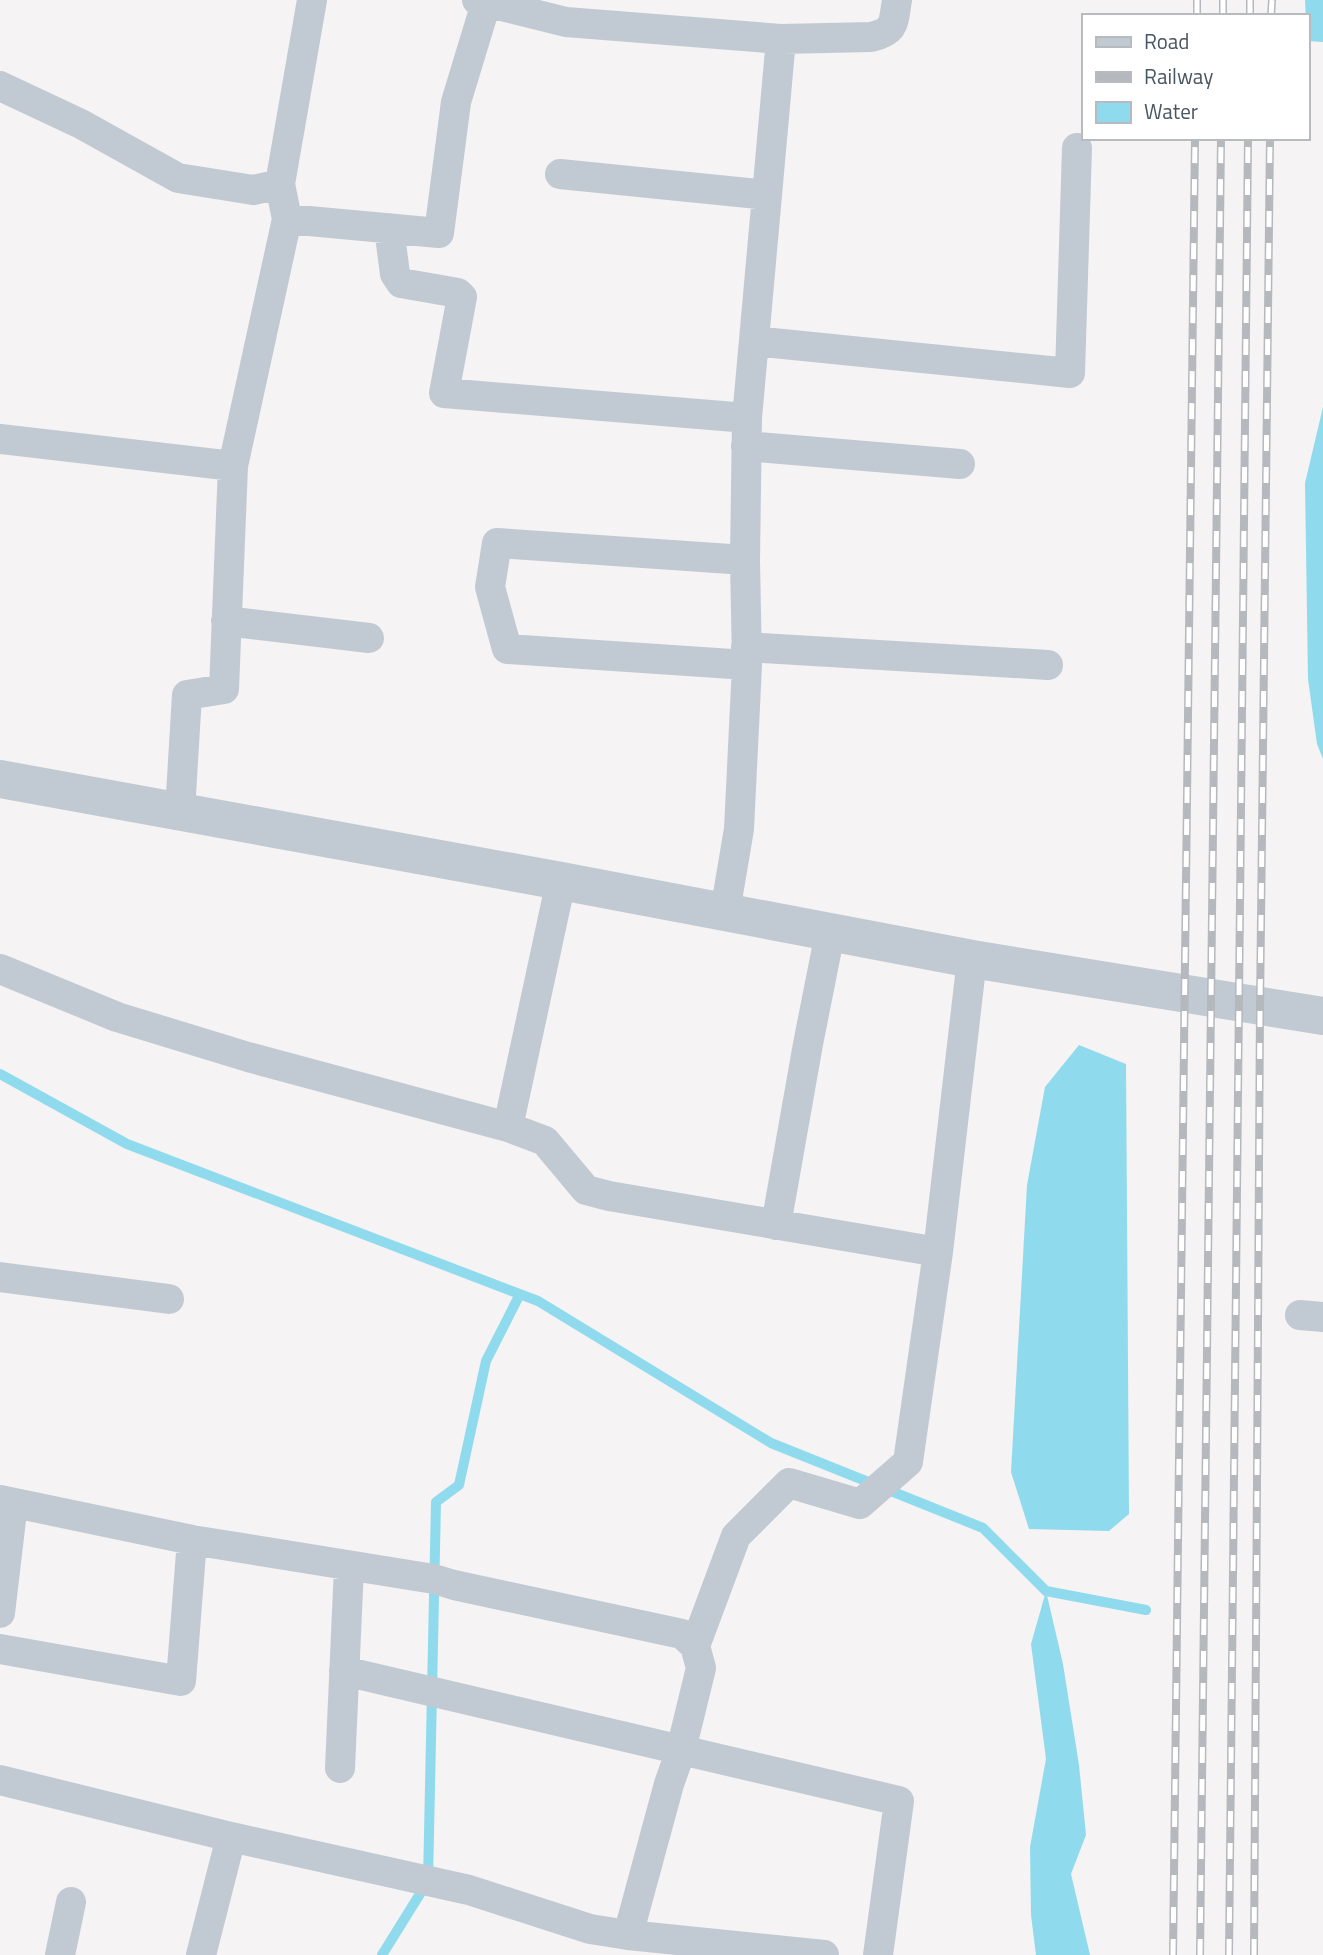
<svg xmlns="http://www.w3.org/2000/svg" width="1323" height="1955" viewBox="0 0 1323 1955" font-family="'Titillium Web',sans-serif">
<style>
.water{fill:#90daee}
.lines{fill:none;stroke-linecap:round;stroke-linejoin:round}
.stream{stroke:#90daee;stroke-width:10}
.minor{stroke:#c1cad2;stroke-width:30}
.tertiary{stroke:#c1cad2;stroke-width:38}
.rail-casing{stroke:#b5b8bd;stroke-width:8}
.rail{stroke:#fff;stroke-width:5;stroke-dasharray:16;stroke-linecap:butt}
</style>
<rect width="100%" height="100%" fill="#f5f3f3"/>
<!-- water -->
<path class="water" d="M1305,0H1323V42L1307,41Z
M1323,407V759L1317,744L1308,679L1305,483Z
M1079,1045L1126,1064L1129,1514L1109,1531L1029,1529L1011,1472L1027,1185L1045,1087Z
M1046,1591L1063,1664L1079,1765L1086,1835L1071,1874L1090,1955H1036L1031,1915L1030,1847L1046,1759L1031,1644Z"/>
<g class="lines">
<!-- stream -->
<path class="stream" d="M0,1074L127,1144L538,1301L771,1443L983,1528L1046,1591L1146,1610
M382,1955L428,1881L436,1502L459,1485L486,1361L520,1294"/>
<!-- minor -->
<path class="minor" d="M477,0L566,22L781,39L871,37C896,31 893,23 897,0
M0,86L81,124L178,178L253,190L280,184
M560,174L767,195
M287,219L439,233L456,102L487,0
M389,228L395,274L401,283L458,293L462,297L444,393L747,418
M754,341L1070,373L1077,148
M0,439L233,466
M746,446L960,464
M745,560L497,543L490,587L507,649L747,665
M226,621L369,638
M746,647L1048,665
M180,811L187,695L224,689L233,466L287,219L280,184L312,0
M725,912L739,829L747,665L745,560L747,418L781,39
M0,969L117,1017L248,1057L508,1127L561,881
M508,1127L545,1141L586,1190L609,1196L938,1252
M776,1225L808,1044L830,933
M0,1277L169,1299
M1300,1315L1323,1317
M0,1500L192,1540L434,1579L454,1585L682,1634L695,1646L701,1668L681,1750L669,1784L628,1935
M0,1613L13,1503
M695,1646L736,1536L789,1483L860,1504L908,1462L938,1252L972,959
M0,1649L181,1681L192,1540
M344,1671L899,1801L878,1955
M340,1768L349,1567
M0,1780L231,1837L469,1890L590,1929L628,1935L824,1955
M60,1955L71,1902
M201,1955L231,1837"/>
<!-- tertiary -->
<path class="tertiary" d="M0,779L561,881L972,959L1323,1016"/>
<defs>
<path id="rail" d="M1197,16V0
M1223,16V0
M1250,16V0
M1271,16L1272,0
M1173,1955L1195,138
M1200,1955L1221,138
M1229,1955L1248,138
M1254,1955L1260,1007L1270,138"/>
</defs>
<!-- rail casing -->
<use href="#rail" class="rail-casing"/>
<!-- rail -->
<use href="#rail" class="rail"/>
</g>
<!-- legend -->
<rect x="1082" y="14" width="228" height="126" fill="#ffffff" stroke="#b7bbc0" stroke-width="2"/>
<rect x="1096" y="37" width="35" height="10" fill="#c1cad2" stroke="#b7bbc0" stroke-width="2"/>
<text x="1144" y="49" font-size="21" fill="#4a5661">Road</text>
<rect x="1096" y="72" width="35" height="10" fill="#b5b8bd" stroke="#b7bbc0" stroke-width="2"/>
<text x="1144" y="84" font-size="21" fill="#4a5661">Railway</text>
<rect x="1096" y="102" width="35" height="21" fill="#90daee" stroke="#b7bbc0" stroke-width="2"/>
<text x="1144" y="119" font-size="21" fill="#4a5661">Water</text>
</svg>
